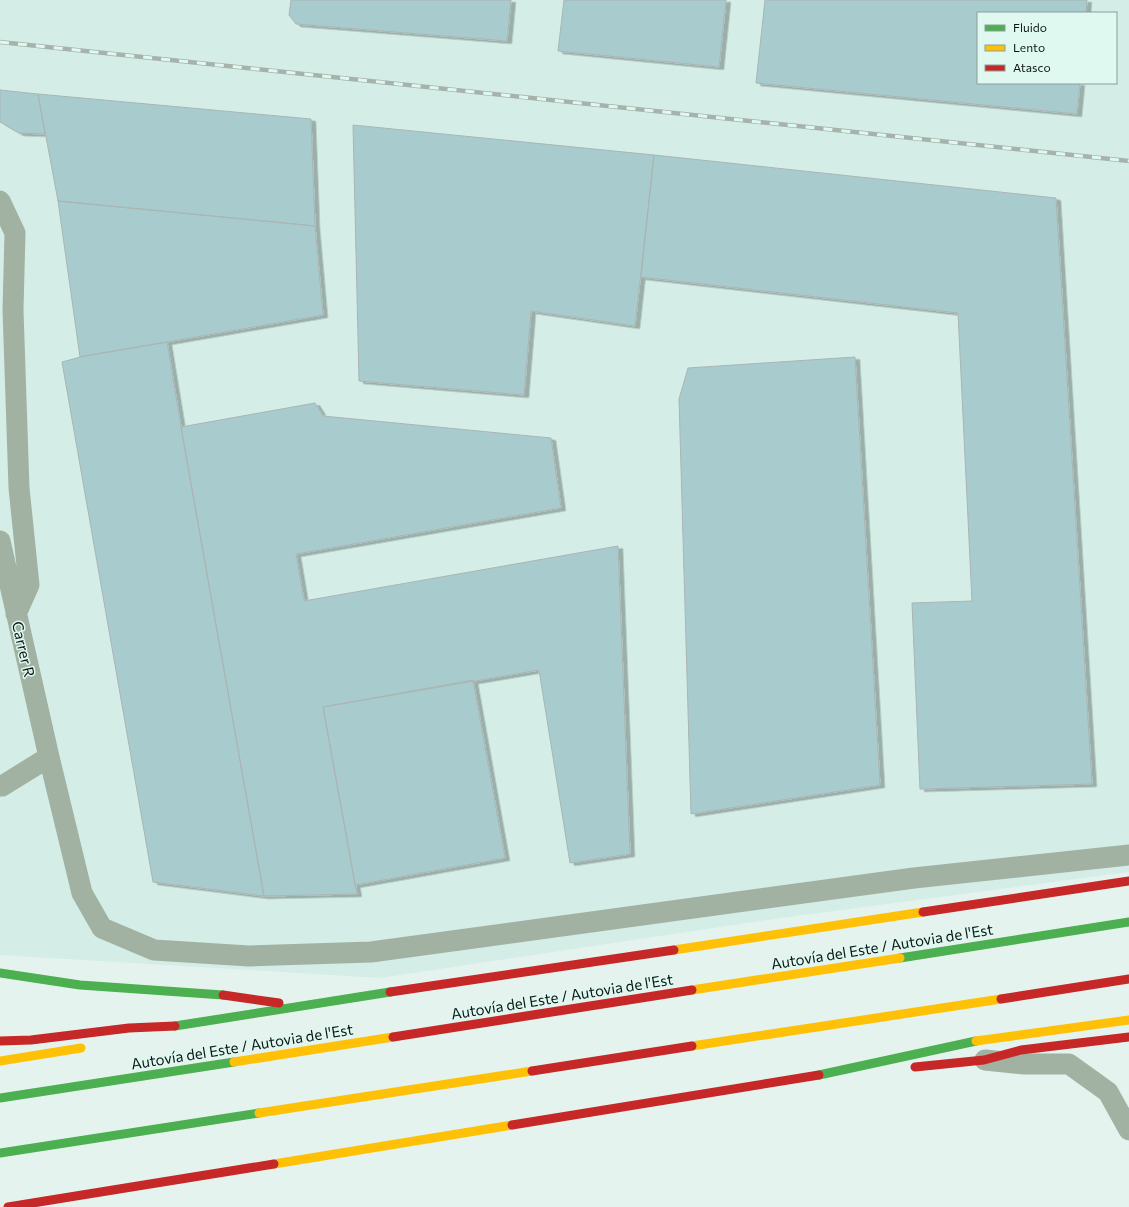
<svg xmlns="http://www.w3.org/2000/svg" width="1129" height="1207" viewBox="0 0 1129 1207" font-family="Commissioner,sans-serif">
<style>
.built{fill:#d4eee7;fill-rule:evenodd}
.building{fill:#a8cbcd;stroke:#aab5b4;filter:url(#shadow)}
.lines{fill:none;stroke-linecap:round;stroke-linejoin:round}
.street{stroke:#a2b2a2;stroke-width:21}
.fast{stroke:#4caf50;stroke-width:9}
.slow{stroke:#ffc107;stroke-width:9}
.jam{stroke:#c62828;stroke-width:9}
.rail-casing{stroke:#a6b2ab;stroke-width:4.5}
.rail{stroke:#dff9f1;stroke-width:3;stroke-dasharray:9;stroke-linecap:butt}
.labels{text-anchor:middle;dominant-baseline:central;stroke-width:3;stroke-linejoin:round;paint-order:stroke}
.street-label{font-size:15px;fill:#0d1614;stroke:#dff9f1}
</style>
<defs>
<filter id="shadow"><feDropShadow dx="4.5" dy="2.5" stdDeviation="0" flood-color="#0004"/></filter>
</defs>
<rect width="100%" height="100%" fill="#e5f3ef"/>
<!-- built -->
<path class="built" d="M0,0H1129V872L781,918L380,978L0,955ZM978,13H1116V83H978Z"/>
<!-- building -->
<path class="building" d="M291,0H511L507,41L296,24L289,15Z
M564,0H726L719,67L558,51Z
M765,0H1087L1086,13H978V83H1080L1077,114L756,83Z
M0,90L38,94L45,134L19,133L0,122Z
M38,94L311,119L315,226L58,201Z
M353,125L654,155L635,326L531,311L524,395L359,381Z
M654,155L1056,198L1092,784L920,789L912,603L972,601L958,313L641,277Z
M58,201L315,226L323,315L80,357Z
M167,342L181,427L264,896L153,882L62,362L84,356Z
M855,357L880,785L691,814L679,399L688,368Z
M315,403L323,416L551,438L561,508L296,554L304,601L618,546L630,854L570,863L539,670L323,707L357,894L264,896L181,427Z
M473,680L505,858L355,885L323,707Z"/>
<g class="lines">
<!-- street -->
<path class="street" d="M0,201L15,233L13,310L19,488L29,585L16,614
M0,541L49,757L82,893L102,928L154,950L249,956L371,952L914,878L1129,855
M0,786H2L49,757
M985,1060L1024,1064H1069L1108,1092L1129,1130"/>
<!-- fast -->
<path class="fast" d="M900,958L1129,922
M0,973L80,985L223,995
M175,1026L390,992
M819,1075L976,1041
M0,1098L234,1062
M0,1153L259,1113"/>
<!-- slow -->
<path class="slow" d="M674,950L923,912
M692,990L900,958
M976,1041L1129,1020
M692,1046L1001,999
M0,1061L81,1048
M234,1062L393,1037
M259,1113L532,1071
M274,1164L512,1125"/>
<!-- jam -->
<path class="jam" d="M923,912L1129,881
M390,992L674,950
M223,995L279,1003
M1001,999L1129,979
M393,1037L692,990
M0,1041L31,1040L129,1028L175,1026
M915,1067L984,1060L1021,1050L1129,1037
M532,1071L692,1046
M512,1125L819,1075
M8,1207L274,1164"/>
<defs>
<path id="rail" d="M0,42L1129,161"/>
</defs>
<!-- rail casing -->
<use href="#rail" class="rail-casing"/>
<!-- rail -->
<use href="#rail" class="rail"/>
</g>
<g class="labels">
<!-- street labels -->
<g class="street-label">
<text transform="translate(24 649) rotate(77)">Carrer R</text>
<text transform="translate(882 946) rotate(-9)">Autovía del Este / Autovia de l'Est</text>
<text transform="translate(562 996) rotate(-9)">Autovía del Este / Autovia de l'Est</text>
<text transform="translate(242 1046) rotate(-9)">Autovía del Este / Autovia de l'Est</text>
</g>
</g>
<!-- legend -->
<rect x="977" y="12" width="140" height="72" fill="#dff9f1" stroke="#8b9e99"/>
<rect x="985" y="25" width="20" height="6" fill="#4caf50" stroke="#8b9e99"/>
<text x="1013" y="32" font-size="12" fill="#0d1614">Fluido</text>
<rect x="985" y="45" width="20" height="6" fill="#ffc107" stroke="#8b9e99"/>
<text x="1013" y="52" font-size="12" fill="#0d1614">Lento</text>
<rect x="985" y="65" width="20" height="6" fill="#c62828" stroke="#8b9e99"/>
<text x="1013" y="72" font-size="12" fill="#0d1614">Atasco</text>
</svg>
